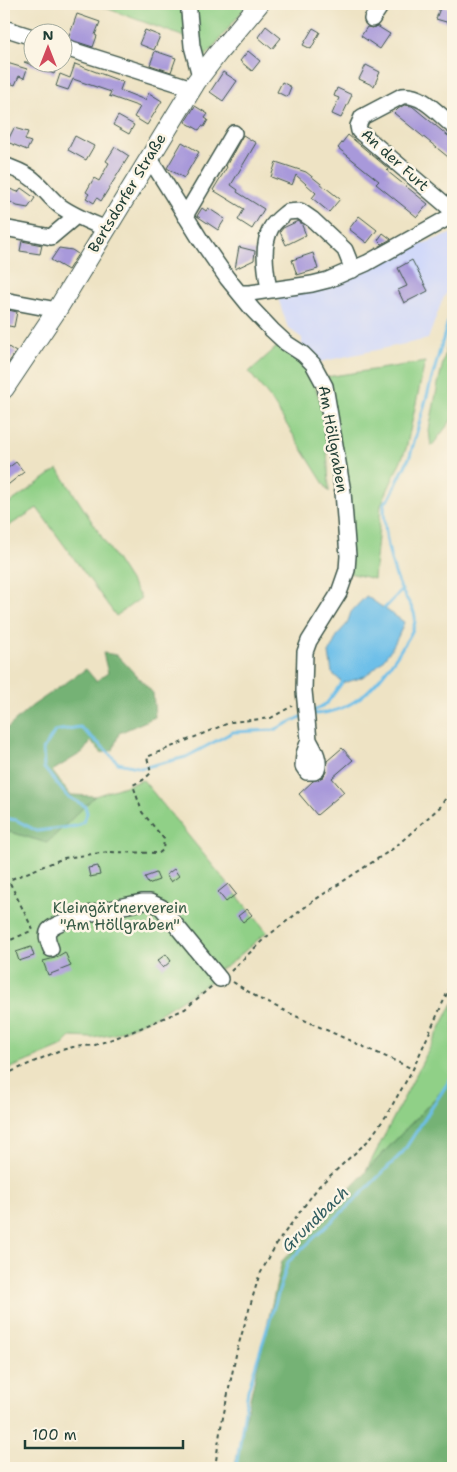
<svg xmlns="http://www.w3.org/2000/svg" width="457" height="1472" viewBox="0 0 457 1472" font-family="'Shantell Sans',sans-serif">
<style>
.built{fill:#d1d9f9}
.green{fill:#90d087;stroke:#58865e}
.forest{fill:#74b274;stroke:#4a7854}
.water{fill:#6dbfe9;stroke:#467e8e}
.lines{fill:none;stroke-linecap:round;stroke-linejoin:round}
.stream{stroke:#6dbfe9;stroke-width:3}
.building{fill:#a899da}
.minor-casing{stroke:#3e564a;stroke-width:18}
.major-casing{stroke:#3e564a;stroke-width:21}
.path{stroke:#3e564a;stroke-width:2;stroke-dasharray:4 4;stroke-linecap:butt}
.minor{stroke:#fff;stroke-width:15}
.major{stroke:#fff;stroke-width:19}
.labels{text-anchor:middle;dominant-baseline:central;stroke-width:5;stroke-linejoin:round;paint-order:stroke}
.street-label{font-size:15px;fill:#1f3d34;stroke:#fcf5e5}
.park-label{font-size:15px;fill:#365a45;stroke:#fcf5e5}
.water-label{font-size:16px;font-style:italic;fill:#325e61;stroke:#fcf5e5}
</style>
<rect width="100%" height="100%" fill="#fcf5e5"/>
<filter id="ink" filterUnits="userSpaceOnUse"><feTurbulence type="fractalNoise" baseFrequency=".02" numOctaves="2"/><feDisplacementMap in="SourceGraphic" scale="10" xChannelSelector="R" yChannelSelector="G"/><feConvolveMatrix kernelMatrix="1 2 1 2 8 2 1 2 1" color-interpolation-filters="sRGB"/></filter>
<filter id="wash" filterUnits="userSpaceOnUse"><feTurbulence type="fractalNoise" baseFrequency=".0096" numOctaves="4" result="noise"/><feDisplacementMap in="SourceGraphic" scale="20" xChannelSelector="R" yChannelSelector="G"/><feGaussianBlur stdDeviation="1.12" result="paint"/><feColorMatrix in="noise" values="0 0 0 0 0 0 0 0 0 0 0 0 0 0 0 0 0 1.4 0 .05"/><feComposite in="paint" operator="in"/></filter>
<g filter="url(#wash)">
<rect width="100%" height="100%" fill="#eee3c4"/>
<!-- built -->
<path class="built" d="M453,233V281L442,301L428,339L320,362L302,347V338L288,328L277,295L308,292L341,283L416,246Z"/>
<!-- green -->
<path class="green" d="M95,4H248L202,61L198,42Z
M453,320V418L431,447L429,430L438,384Z
M280,344C288,351 301,358 306,367C326,399 328,456 329,492L270,398L249,372Z
M425,362L406,449L381,505L374,579L349,573L326,377Z
M58,469L141,598L116,616L37,508L4,529V507Z
M143,780L267,932L226,967L218,969L213,980L156,1016L115,1034L93,1038L71,1037L61,1047L4,1071V830L47,843L95,796Z
M453,1003V1079L366,1171Z"/>
<!-- forest -->
<path class="forest" d="M103,653L117,655L153,693L155,717L119,733L113,750L102,753L91,741L83,752L52,771L70,795L95,796L47,843L4,830V796L8,790L4,783V731L32,706L86,669L96,681L108,673Z
M453,1079V1468H234L282,1261Z"/>
<!-- water -->
<path class="water" d="M366,596L404,622C397,643 382,667 362,677C356,680 349,681 343,683L332,673L329,653L338,634L347,624L351,612Z"/>
<g class="lines">
<!-- stream -->
<path class="stream" d="M382,611L402,590
M312,712L327,703L344,680
M311,714C354,714 378,684 400,651C406,641 416,629 415,617C414,607 405,598 401,589C390,563 384,532 384,503L389,499L410,456L453,304
M4,818L16,820L37,831L77,826L83,822L87,813L85,806L67,796L44,768L43,750L55,731L80,727L105,749L118,763L142,768L186,757L233,732L274,730L301,717
M236,1468L248,1390L288,1262L356,1199L403,1152L453,1075"/>
</g>
<g id="blocks">
<!-- building -->
<path class="building" d="M441,5L453,9V24L436,19Z
M77,14L100,22L95,35L97,36L93,47L68,39Z
M266,26L281,38L272,49L258,37Z
M377,26L390,34L380,49L361,36L367,27L372,28Z
M313,28L320,32L311,49L303,45Z
M145,30L160,36L154,50L139,44Z
M155,51L176,58L171,72L150,65Z
M248,51L260,61L252,71L240,61Z
M24,62H58L54,74Z
M7,63L27,69L24,78L19,76L15,85L4,81V73Z
M75,64L123,82L120,90L145,100L149,93L162,101L147,125L134,117L140,107L109,96L111,92L73,79L68,90L56,86L60,74L70,78Z
M366,65L380,72L374,86L359,79Z
M223,72L237,81L223,101L210,92Z
M282,82L291,87L287,97L277,92Z
M337,88L352,95L341,118L332,114L339,98L334,96Z
M404,105L412,106L453,140V161L394,113L398,109Z
M195,106L208,114L205,118L208,120L204,127L202,126L199,130L185,122Z
M118,116L134,125L129,134L113,125Z
M14,128L28,132L25,140L31,142L27,150L7,142Z
M243,135L256,143L231,185L238,190L237,192L264,209L252,229L238,220L244,209L213,190L227,167L226,166Z
M348,135L389,169L387,171L428,204L417,217L376,184L379,181L338,148Z
M75,136L94,146L86,160L68,150Z
M182,142L199,152L184,178L167,168Z
M115,147L129,156L101,201L97,198L94,203L86,198L89,194L86,192L94,178L99,181L109,163L106,161Z
M276,162L306,172L340,199L329,212L312,198L316,193L296,175L292,185L271,177Z
M4,187L18,192L21,188L35,198L28,208L17,206L4,198Z
M202,208L206,211L208,208L225,219L218,230L197,216Z
M359,216L377,230L367,243L349,229Z
M298,221L301,223L306,235L286,245L280,232L283,228Z
M383,233L391,239L382,244L378,240Z
M22,241L42,245L40,254L20,251Z
M239,247L255,251L254,260L235,269Z
M59,248L72,250L78,254L68,270L51,260Z
M313,253L318,269L297,275L292,260Z
M412,260L428,291L404,303L398,290L407,286L398,268Z
M4,309L17,312L14,327L4,325Z
M4,344L16,352L4,369Z
M16,462L24,472L4,488V471Z
M342,748L353,760L332,778L344,792L317,815L299,794L313,781L323,777L326,772L327,761Z
M98,866L100,875L90,877L88,868Z
M174,869L179,876L171,882L166,875Z
M156,873L159,880L148,884L145,877Z
M228,884L236,894L226,902L218,892Z
M247,909L252,915L243,922L238,916Z
M31,947L34,956L19,961L16,952Z
M65,952L71,966L48,975L43,961L55,958Z
M166,954L171,961L163,968L157,961Z"/>
</g>
</g>
<g filter="url(#ink)">
<use href="#blocks" fill-opacity="0" stroke="#3e564a" stroke-width="1"/>
<g class="lines">
<defs>
<path id="minor" d="M189,12L192,46L200,76
M372,19L382,4
M4,28L32,37
M62,47L192,88
M453,126C438,114 422,93 402,96L362,117L358,126L359,131L453,211
M147,161L154,165L200,239L227,278L253,310L272,330L286,343L303,354L313,364L325,386L343,492L348,556L347,570L339,593L309,641L305,652L304,691L309,740L304,754L303,766L307,772H314L317,770C321,760 314,749 309,740
M4,165C14,169 27,173 35,181C44,189 50,198 60,206C74,216 90,222 106,229
M185,216L234,133
M4,228L51,237L76,216
M269,290C266,271 261,247 271,228C274,222 281,217 287,212L300,211L313,220L345,250L353,270
M240,293H250L312,284L328,280L367,263L453,215
M4,300L57,310
M51,949C49,943 45,936 49,930C58,918 125,906 142,902H150L161,907L220,979"/>
<path id="major" d="M4,389L57,310L196,82L218,53L259,4"/>
</defs>
<!-- minor casing -->
<use href="#minor" class="minor-casing"/>
<!-- major casing -->
<use href="#major" class="major-casing"/>
<!-- path -->
<path class="path" d="M212,4V6L216,4
M4,882L64,858L108,852L159,853L163,850L164,839L142,812L133,785L143,780L151,773L147,757L231,722L271,718L292,706
M4,943L33,930L9,881
M231,971L265,938L313,901L394,848L440,807L449,793L453,782
M233,982L260,999L302,1019L413,1069
M4,1075L58,1051L73,1047L95,1045L129,1033L185,1009L212,986
M215,1468L220,1432L237,1350L259,1276L277,1243L319,1186L369,1140L386,1116L413,1069L453,980"/>
<!-- minor -->
<use href="#minor" class="minor"/>
<!-- major -->
<use href="#major" class="major"/>
</g>
</g>
<g class="labels">
<!-- street labels -->
<g class="street-label">
<text transform="translate(395 160) rotate(42)">An der Furt</text>
<text transform="translate(127 193) rotate(-59)">Bertsdorfer Straße</text>
<text transform="translate(333 439) rotate(80)">Am Höllgraben</text>
</g>
<!-- park labels -->
<g class="park-label">
<text x="120" y="908">Kleingärtnerverein<tspan x="120" dy="17">"Am Höllgraben"</tspan></text>
</g>
<!-- water labels -->
<g class="water-label">
<text transform="translate(315 1219) rotate(-44)">Grundbach</text>
</g>
</g>
<!-- margin -->
<rect width="457" height="1472" fill="none" stroke="#fcf5e5" stroke-width="20"/>
<!-- north arrow -->
<g transform="translate(48 48)"><circle r="24" fill="#fcf5e5" stroke="#a4ab9e"/>
<path d="M0-4L9 19L0 12L-9 19Z" fill="#d1495b"/>
<text y="-8" font-size="14" font-weight="bold" text-anchor="middle" fill="#1f3d34">N</text>
</g>
<!-- scale -->
<path d="M25 1440v8h158v-8" fill="none" stroke="#1f3d34" stroke-width="2.5"/>
<text x="32" y="1440" font-size="15" fill="#1f3d34" stroke="#fcf5e5" stroke-width="4" paint-order="stroke">100 m</text>
</svg>
